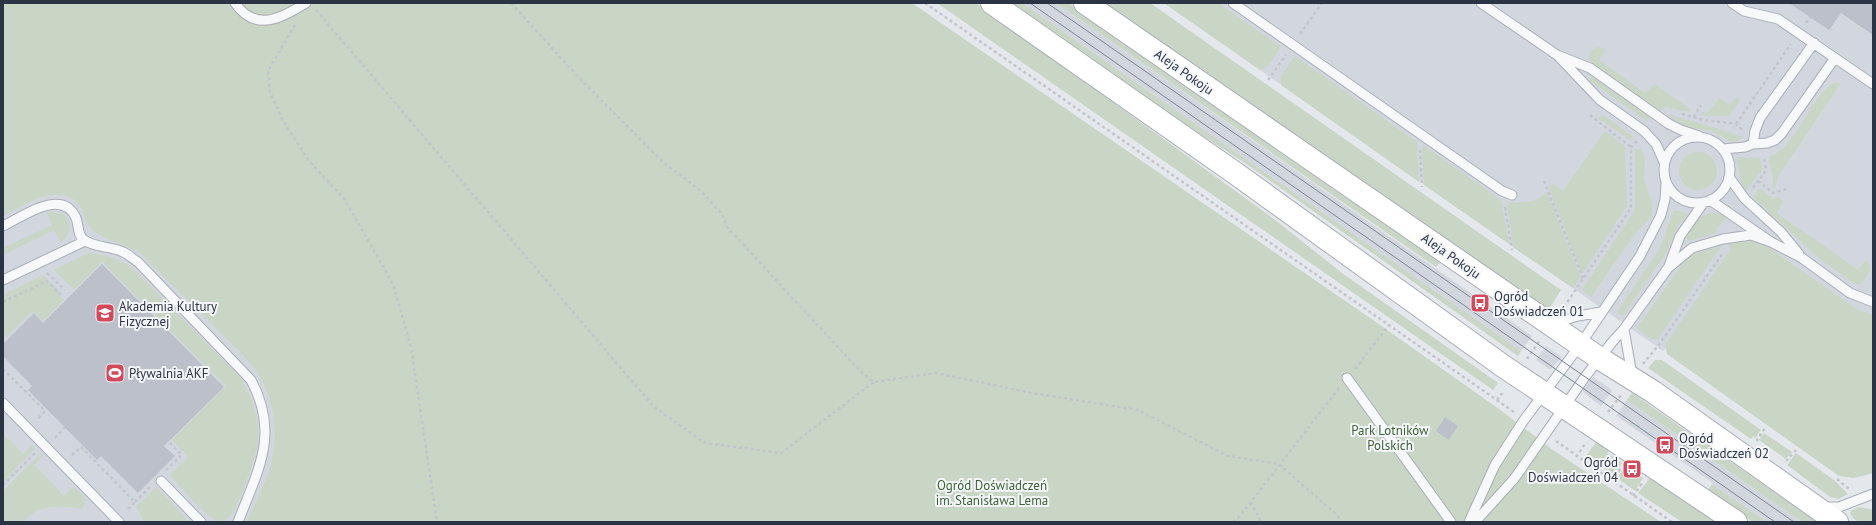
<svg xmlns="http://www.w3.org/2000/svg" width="1876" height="525" viewBox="0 0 1876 525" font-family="'PT Sans',sans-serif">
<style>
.built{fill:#d2d6de}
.green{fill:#c9d6c5}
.building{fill:#bbc0ca}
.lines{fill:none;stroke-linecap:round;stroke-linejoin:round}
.lane-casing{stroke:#a9aeb7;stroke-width:11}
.secondary-casing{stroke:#a9aeb7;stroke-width:24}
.path{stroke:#c2c5cb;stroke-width:2.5;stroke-dasharray:3 3;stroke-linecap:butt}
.lane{stroke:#f7f8fa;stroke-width:9}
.secondary{stroke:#fff;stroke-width:22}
.tram{stroke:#7d8696;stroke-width:1}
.labels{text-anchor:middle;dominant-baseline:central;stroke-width:4;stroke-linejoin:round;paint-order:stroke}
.street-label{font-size:13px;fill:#2b3445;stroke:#f4f6f9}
.poi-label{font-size:13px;fill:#2b3445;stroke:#f4f6f9;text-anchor:start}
.park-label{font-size:13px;fill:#3f6138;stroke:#f4f6f9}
</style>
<rect width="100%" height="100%" fill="#e4e7ec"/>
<!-- built -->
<path class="built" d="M1022,3H1056L1532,336L1521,351Z
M1164,3H1873V316L1848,307L1740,248L1663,351Z
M63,164L320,431L266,522H3V194Z
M1546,346L1562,357L1550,370L1536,360Z
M1593,377L1612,390L1601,406L1584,393L1583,390Z
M1627,400L1802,522H1767L1712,484L1713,483L1616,416Z"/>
<!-- green -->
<path class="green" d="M3,3H912L1373,320L1499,409L1553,450L1661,522H247C254,505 263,488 269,471C280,438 275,399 256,370C252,365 246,359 242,354L140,253C126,244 107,241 95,232C87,226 85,215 80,206C60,179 25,205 3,216Z
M937,3H976L1274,219L1342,273L1498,383L1493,390Z
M1010,3H1022L1521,351L1518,356L1248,165L1163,110Z
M1056,3H1069L1440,262L1436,267Z
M1103,3H1150L1561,290L1549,309L1543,307Z
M1164,3H1218L1281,47L1268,66L1260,70Z
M1597,47L1606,49L1599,60L1645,93L1655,84L1690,109L1688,112L1666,107L1660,111L1594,65L1589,58L1590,52Z
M1295,56L1417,142L1419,182L1281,85V76Z
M1591,76L1650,117L1647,121L1589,80Z
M1836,82L1839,83L1840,85L1778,176L1775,189L1772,187L1773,179L1769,157C1798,147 1809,95 1836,82Z
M1736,97L1740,100L1729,116H1705L1700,115L1702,112L1706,114L1720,98L1730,105Z
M1603,115L1633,136L1630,140L1598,118Z
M1670,115L1716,128L1743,137L1736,142H1731L1712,131L1686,127L1668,116Z
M1605,131L1625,146L1627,206L1582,274L1549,188L1552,183L1563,191Z
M1423,145L1501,200L1509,244L1424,185L1422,151Z
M1641,148L1645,160L1644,180L1652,203V216L1634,235L1591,297L1582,290L1635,210V150Z
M1679 171a19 19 0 1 1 38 0a19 19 0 1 1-38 0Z
M1737,157L1760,158L1762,170L1745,191L1741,183Z
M1760,188L1773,199L1779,197L1783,202L1777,213L1858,270L1866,260C1875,268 1867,276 1862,284H1856L1822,261L1753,197Z
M1547,192L1580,277L1573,288L1514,248L1507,205L1508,202C1521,203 1538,203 1547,192Z
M1674,210L1688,214L1678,225L1666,253L1623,316L1617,312L1660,248Z
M50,212L62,213C73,222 72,233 61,242L54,230L3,255V248L52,225L47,213Z
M1711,213H1719L1726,217L1717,228V233L1687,241C1687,227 1698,216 1711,213Z
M1756,241L1768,247L1858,310L1873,315V473L1854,478L1839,476L1667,354L1665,345L1730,250L1729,244L1740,242Z
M1721,246L1658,339L1652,340L1637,328L1683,263L1691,255Z
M89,253L108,256L129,265L239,376C252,395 259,417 258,440C257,455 241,499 233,512C230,517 224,522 218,521C208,519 178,484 170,475L188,457L172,440L226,386L102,262L74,290L54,270Z
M43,275L61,293L59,296L64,300L43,321L32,311L3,340V295Z
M1655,360H1662L1761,430L1755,438L1753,436L1751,439L1648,368Z
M1632,393L1817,522H1802L1627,400Z
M1764,433L1792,452L1786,459L1759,440Z
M3,434L23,454L32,445L35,448L3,482Z
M1597,441L1609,449L1607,453L1622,463L1613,475L1586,456Z
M41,453L43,456L34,465L64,496L73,487L85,497L84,506L82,509C64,505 35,504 24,522H3V491Z
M1796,453L1834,480L1848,494L1839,499L1830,497L1787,465Z
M1625,466L1643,478L1635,491L1617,478Z
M1650,478L1715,522H1682L1638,493Z
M1712,484L1767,522H1753L1707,492Z
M156,487L190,522H143L137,506Z
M1859,507L1873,510V522C1864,522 1853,523 1850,513L1852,510Z"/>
<!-- building -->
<path class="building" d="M1789,3H1873V35L1841,13L1829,30Z
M102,264L224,387L164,446L175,456L138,493L101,456L97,460L28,390L32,386L3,356V344L34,313L43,323Z
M1445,417L1458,426L1449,440L1436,431Z"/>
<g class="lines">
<defs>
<path id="lane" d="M235,3C256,33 281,18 306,3
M1233,3L1502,191L1512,195
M1481,3L1557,55L1590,68L1669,124L1681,130L1699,136
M1732,3L1744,11L1778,19L1873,84
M1559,57L1600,100L1644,131L1656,144L1664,162
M1664 170a33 33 0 1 1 66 0a33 33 0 1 1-66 0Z
M1753,144L1755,131L1760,118L1814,43
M1723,149L1745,147L1753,144L1767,143L1775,140L1782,133L1835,58
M1729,177L1745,199L1781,232L1799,254
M1710,200L1771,242L1802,258L1850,293L1873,302
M3,226C22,217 62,187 76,218C79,225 77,235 84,240C95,248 111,246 123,252C128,254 133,259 138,262L251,380C280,434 258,470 238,522
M1669,266L1680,236L1704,202
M3,280L85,241
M1552,324L1578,316L1601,312
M1624,329L1632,375
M1347,378L1451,522
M3,403L119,522
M161,481L201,522
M1823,507H1839L1873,494
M1469,522L1495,465L1524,420L1580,345L1640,256L1661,215L1665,199L1666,183
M1475,522L1514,479L1585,377L1613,341L1624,329L1668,268L1692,248L1723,239L1751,235L1771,242"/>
<path id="secondary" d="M992,3L1235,173L1503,366L1736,522
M1085,3L1599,358L1652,391L1837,522"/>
</defs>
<!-- lane casing -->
<use href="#lane" class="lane-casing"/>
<!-- secondary casing -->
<use href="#secondary" class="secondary-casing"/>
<!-- path -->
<path class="path" d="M511,3L585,84L663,162L701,191L722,214L727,227L862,373L874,382L936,373L1032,393L1138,410L1228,456L1279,464L1337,515L1341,522
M925,3L1514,412
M316,10L654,407L705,443L781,453L874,382
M1806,23L1810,17
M295,25L268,71L270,92L283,121L309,161L345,200L393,284L411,347L437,522
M1300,34L1322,3
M1268,80L1286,55
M1682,114L1704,120L1736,124L1742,130
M1590,115L1631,147
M1694,117L1701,105
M1736,124L1791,44
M1420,150L1422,187
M1544,181L1583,279
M1758,181L1773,193L1786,189
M1753,188L1766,170L1764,157
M1505,207L1512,250
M47,273L65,290
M3,302L47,281L61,295
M1564,307L1631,208V147L1637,141
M1527,359L1540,340
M1643,364L1661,342L1723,253
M3,369L45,411L37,420
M1355,369L1389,325
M1497,400L1504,391
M1608,412L1622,394
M55,438L65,427
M1556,441L1672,522
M1758,441L1757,440L1765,428
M72,455L81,447L135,502L126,511
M1576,457L1585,444
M1786,461L1796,450
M166,470L182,455L169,442
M1837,479L1849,489
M1611,481L1620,469
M3,485L35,453
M1633,496L1643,482
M135,502L150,487
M1251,502L1261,522
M1233,522L1240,516L1339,388"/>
<!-- lane -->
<use href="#lane" class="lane"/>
<!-- secondary -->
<use href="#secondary" class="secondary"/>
<!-- tram -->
<path class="tram" d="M1030,3L1775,522
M1047,3L1794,522"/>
</g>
<!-- icons -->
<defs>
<symbol id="bus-square" viewBox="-11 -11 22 22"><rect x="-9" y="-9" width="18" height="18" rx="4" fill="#d1495b" stroke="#f4f6f9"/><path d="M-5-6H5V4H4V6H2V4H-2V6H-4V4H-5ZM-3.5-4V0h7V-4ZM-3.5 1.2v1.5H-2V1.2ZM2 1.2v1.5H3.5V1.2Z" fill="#fff"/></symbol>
<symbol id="university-square" viewBox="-11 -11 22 22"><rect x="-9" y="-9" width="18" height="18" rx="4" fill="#d1495b" stroke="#f4f6f9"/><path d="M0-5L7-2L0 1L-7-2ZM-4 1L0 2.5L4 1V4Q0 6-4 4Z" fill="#fff"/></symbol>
<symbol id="stadium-square" viewBox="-11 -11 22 22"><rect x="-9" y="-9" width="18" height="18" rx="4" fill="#d1495b" stroke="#f4f6f9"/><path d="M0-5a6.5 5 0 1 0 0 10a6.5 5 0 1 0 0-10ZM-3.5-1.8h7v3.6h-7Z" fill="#fff"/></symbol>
</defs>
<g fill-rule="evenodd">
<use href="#bus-square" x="1469" y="292" width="22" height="22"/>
<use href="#university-square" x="94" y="302" width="22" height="22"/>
<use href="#stadium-square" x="104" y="362" width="22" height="22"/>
<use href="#bus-square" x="1654" y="434" width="22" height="22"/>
<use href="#bus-square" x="1621" y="458" width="22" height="22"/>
</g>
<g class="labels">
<!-- street labels -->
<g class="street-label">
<text transform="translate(1184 72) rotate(35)">Aleja Pokoju</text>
<text transform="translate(1451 256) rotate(35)">Aleja Pokoju</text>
</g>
<!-- poi labels -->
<g class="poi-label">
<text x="1494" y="296">Ogród<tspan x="1494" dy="15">Doświadczeń 01</tspan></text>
<text x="119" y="306">Akademia Kultury<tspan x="119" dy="15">Fizycznej</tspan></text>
<text x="129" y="373">Pływalnia AKF</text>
<text x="1679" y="438">Ogród<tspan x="1679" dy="15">Doświadczeń 02</tspan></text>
<text x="1618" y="462" text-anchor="end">Ogród<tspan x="1618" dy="15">Doświadczeń 04</tspan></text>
</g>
<!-- park labels -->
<g class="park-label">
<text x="1390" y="430">Park Lotników<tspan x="1390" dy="15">Polskich</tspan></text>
<text x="992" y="485">Ogród Doświadczeń<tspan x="992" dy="15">im. Stanisława Lema</tspan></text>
</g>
</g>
<!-- border -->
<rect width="1876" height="525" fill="none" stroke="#2b3445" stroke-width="8"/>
</svg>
